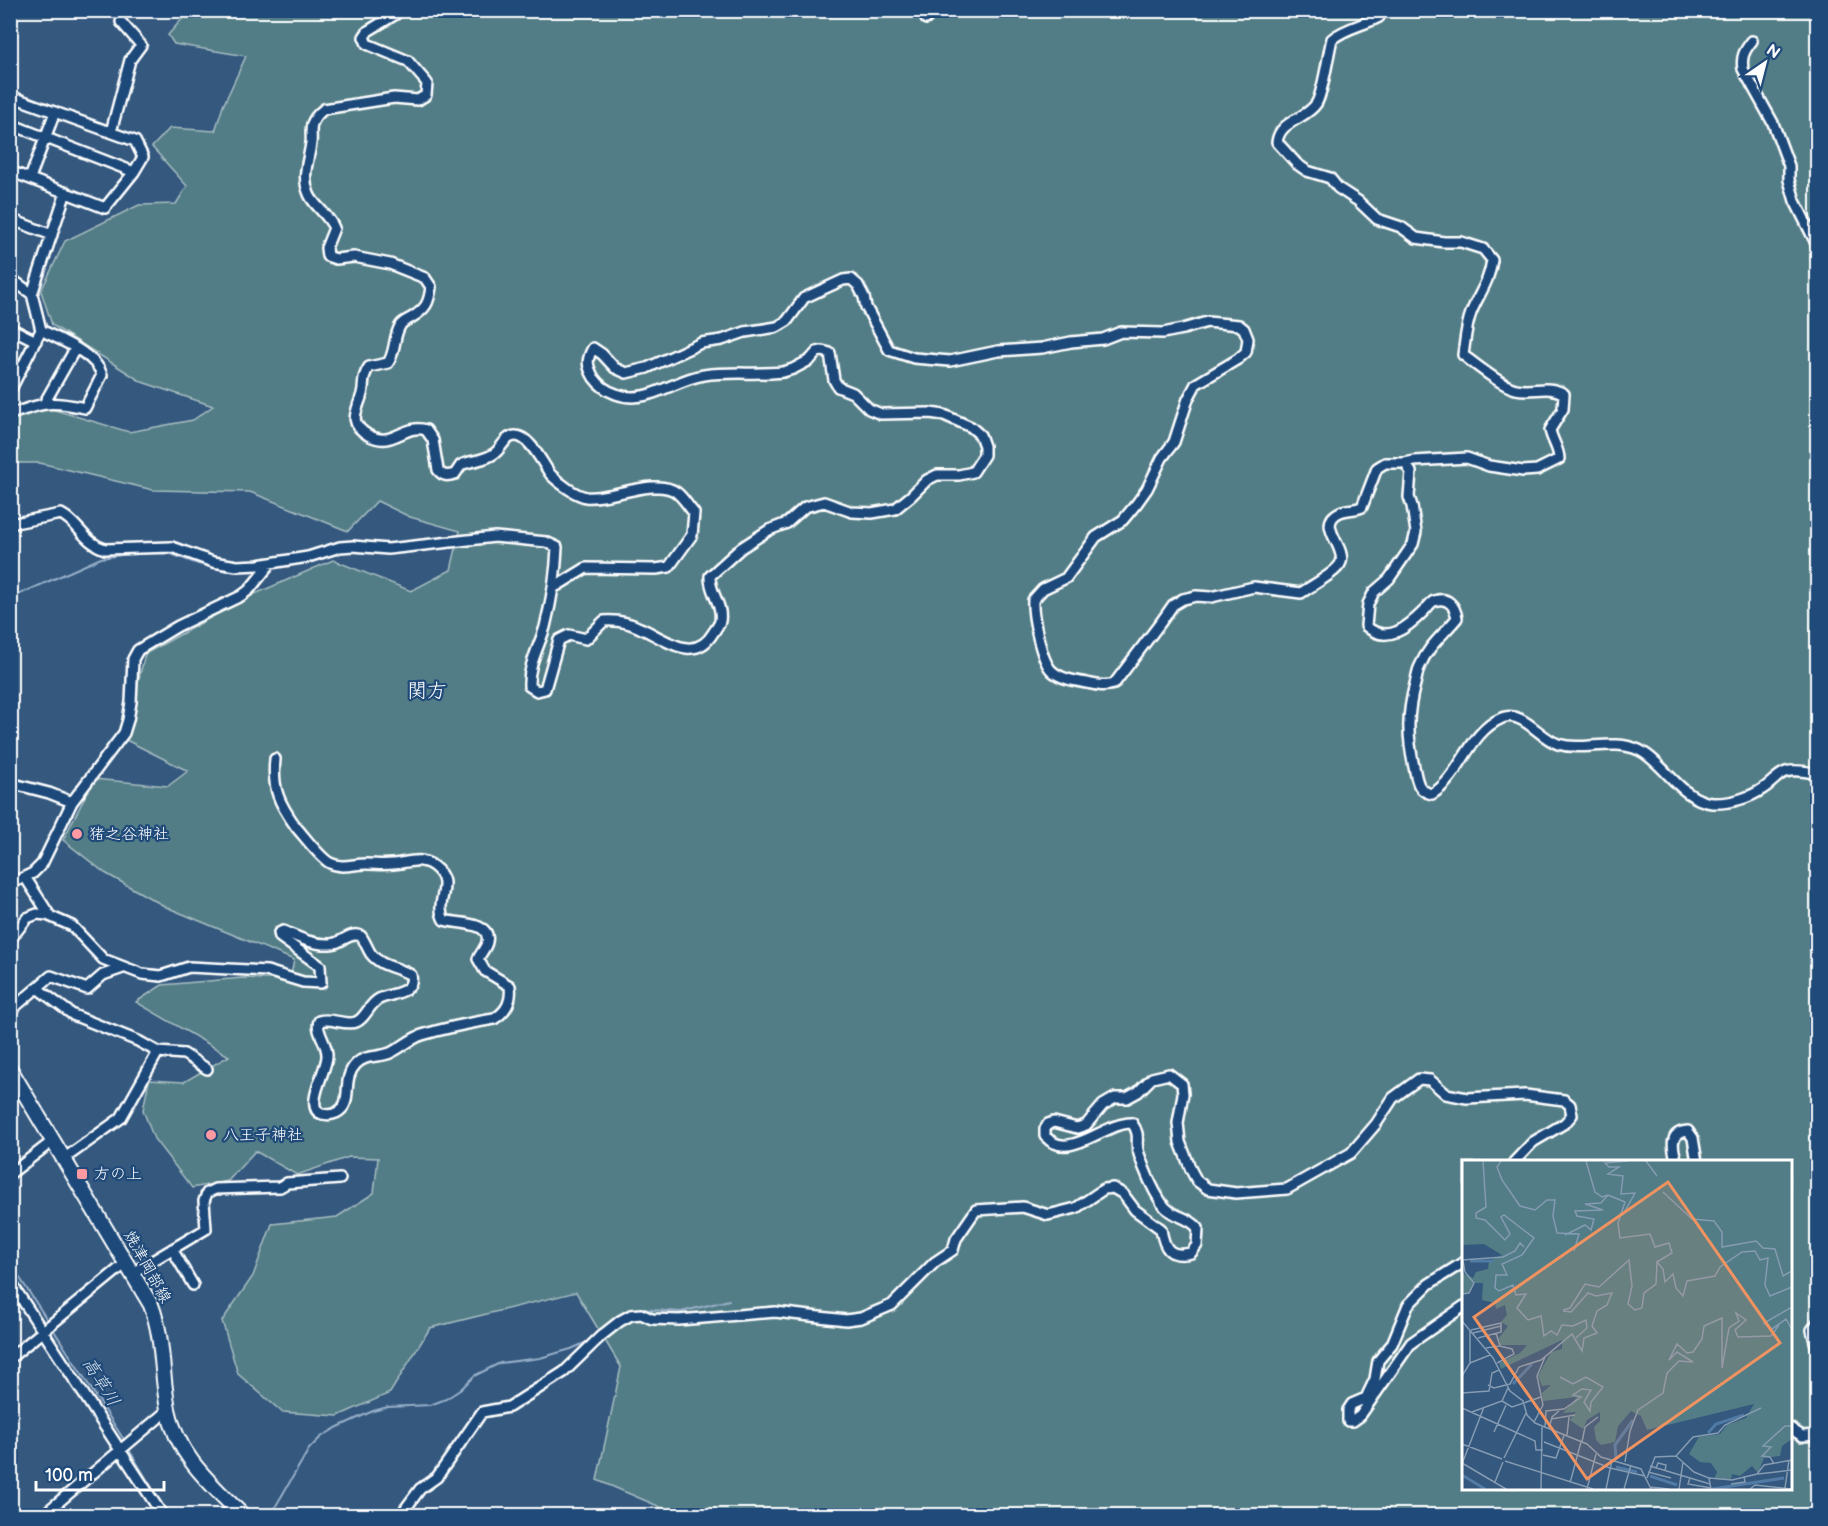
<svg xmlns="http://www.w3.org/2000/svg" width="1828" height="1526" viewBox="0 0 1828 1526" font-family="'Balsamiq Sans','Klee One',sans-serif">
<style>
.green{fill:#527d86;stroke:#a8bec2;stroke-width:1.5;fill-rule:evenodd}
.lines{fill:none;stroke-linecap:round;stroke-linejoin:round}
.stream{stroke:#97afc9;stroke-width:2}
.street-casing{stroke:#fff;stroke-width:14}
.secondary-casing{stroke:#fff;stroke-width:18}
.street{stroke:#1f4a7a;stroke-width:9}
.secondary{stroke:#1f4a7a;stroke-width:14}
.poi-dot{fill:#ff9aa2;stroke:#1f4a7a;stroke-width:2}
.labels{text-anchor:middle;dominant-baseline:central;stroke-width:4.5;stroke-linejoin:round;paint-order:stroke}
.poi-label{font-size:16px;fill:#fff;stroke:#1f4a7a;text-anchor:start}
.street-label{font-size:16px;fill:#fff;stroke:#1f4a7a}
.water-label{font-size:18px;font-style:italic;fill:#d4dee8;stroke:#1f4a7a}
.quarter-label{font-size:20px;fill:#fff;stroke:#1f4a7a}
.inset-river{fill:none;stroke:#517aa5;stroke-width:3}
.inset-road{fill:none;stroke:#859bb2;stroke-width:1.5}
.view{fill:#f09361;fill-opacity:0.15;stroke:#f09361;stroke-width:3}
.inset-edge{fill:none;stroke:#fff;stroke-width:3}
</style>
<rect width="100%" height="100%" fill="#34587e"/>
<filter id="ink" filterUnits="userSpaceOnUse"><feTurbulence type="fractalNoise" baseFrequency=".0167" numOctaves="2"/><feDisplacementMap in="SourceGraphic" scale="12" xChannelSelector="R" yChannelSelector="G"/><feConvolveMatrix kernelMatrix="1 2 1 2 8 2 1 2 1" color-interpolation-filters="sRGB"/></filter>
<g filter="url(#ink)">
<!-- green -->
<path class="green" d="M189,11H1817V1515H679L597,1480L621,1367L576,1292L430,1328L390,1393L338,1416L282,1412L238,1374L222,1321L253,1276L272,1224L337,1217L374,1193L378,1158L349,1157L297,1175L255,1151L228,1181L192,1188L154,1139L143,1110L149,1080L184,1082L229,1056L136,1002L162,985L243,978L290,980L294,960L166,907L105,873L63,840L94,779L168,786L188,771L124,739L145,654L248,597L333,560L411,591L451,570L460,531L410,517L377,501L348,531L250,492L153,490L40,463H11L10,417L15,418L48,408L129,432L193,420L213,406L142,382L52,325L41,291L65,241L139,205L176,204L187,186L152,147L170,128L215,131L223,106L246,56L174,44L168,35ZM1464,1162H1790V1488H1464Z"/>
<g class="lines">
<!-- stream -->
<path class="stream" d="M10,596L20,594L101,558L122,555L156,553L171,554L198,564L227,571L252,570
M10,1263L48,1321
M51,1326L126,1443
M128,1448L169,1516
M270,1516L309,1449L321,1437L336,1428L373,1411L388,1407L430,1405L446,1399L460,1390L474,1376L500,1363L540,1358L571,1349L587,1342L627,1311L638,1309L681,1312L729,1300"/>
<defs>
<path id="street" d="M397,10L396,14L368,31L364,37L367,44L408,61L427,83L426,95L418,100L394,98L324,109C319,113 314,118 312,124C310,130 312,137 311,143C309,160 301,176 309,194C313,205 328,214 334,228L326,248L327,256L336,259L354,257L390,264L425,278L431,287C429,303 426,309 411,318C407,320 402,322 400,326C393,338 396,351 388,363L369,367C361,379 365,383 362,394C357,412 347,422 368,435C393,449 404,423 426,430L433,440L438,470C443,477 448,476 455,474L461,465C472,460 485,461 495,453C502,448 504,437 515,436C530,435 543,465 551,475C559,483 575,495 586,497C609,500 657,477 676,492C683,497 688,506 694,513L692,535L669,567L656,569L586,568L555,587
M1380,10L1379,17C1364,25 1345,28 1332,39C1328,54 1323,94 1316,104C1305,120 1280,120 1277,142L1297,164L1307,171L1330,178L1338,188L1358,201L1377,219L1401,227L1416,238L1444,242H1461L1483,249L1492,260C1489,283 1479,293 1471,313C1466,326 1465,342 1463,355C1475,364 1503,387 1516,389C1533,393 1548,384 1564,394L1563,409L1550,430C1552,441 1559,448 1559,459L1537,470L1523,471L1489,466L1467,458L1414,461L1405,463
M10,17L11,10
M926,19L934,10
M1752,41C1744,51 1741,57 1743,69L1773,123L1789,166V180L1795,201L1818,247
M10,96L135,141L143,157L134,172L105,208L10,171
M10,124L134,172
M111,132L130,60L141,45L121,22
M30,178L55,112
M10,219L52,235
M10,278L32,294L66,192
M10,328L36,341
M10,391L41,330
M45,402L75,349
M10,412L14,413C46,402 51,401 85,408L102,375C96,354 60,340 41,330L32,294
M10,524L61,514C79,523 83,542 105,549L172,547L213,562L237,566L258,565L308,557L340,547L353,546L388,549L495,537L546,542L557,547C556,577 552,599 545,627C539,647 528,665 529,686L537,691L545,689L559,640L569,635L586,639L604,621C617,620 628,622 640,628C664,638 694,665 713,633C715,630 719,625 720,621C723,604 709,592 710,576L741,548L769,530L787,523L805,507L824,502L852,512L872,513L895,509L911,496L927,480L937,475H959L973,472L984,455V446L980,435L971,427L944,415L930,413L881,414L869,409L853,393L838,387L834,380L830,353L822,351L817,352L810,360L793,369L783,372C757,375 730,371 704,375C674,379 647,406 616,394C607,391 599,385 594,378C587,366 586,360 593,348L602,354L615,368L626,373L647,368L701,343L722,340L745,332L777,327L787,321L804,298L843,280L851,279L858,285L864,297L866,307L889,350L914,358L950,361L998,351L1042,348L1071,342L1103,339L1121,332L1163,333L1183,329L1207,322L1239,325L1244,329L1248,339L1246,352L1238,359L1196,384L1188,399L1174,442L1162,458L1147,489L1137,503L1123,520L1096,537L1066,578L1043,589L1033,600C1032,614 1041,661 1052,671C1061,679 1075,681 1087,683C1097,685 1104,687 1114,684L1161,622L1173,605L1183,599L1196,596L1211,597L1254,587L1301,593C1311,586 1338,572 1341,562C1346,546 1315,524 1340,512C1347,509 1355,510 1362,507L1377,468L1385,463H1405L1411,472L1409,497L1412,506L1416,532L1413,544L1389,579L1374,592L1368,604L1366,626C1387,645 1408,627 1424,611C1427,608 1430,603 1434,601C1448,596 1455,606 1457,618C1444,634 1428,646 1420,666C1417,671 1417,678 1415,684C1407,715 1407,735 1414,767C1417,780 1417,791 1432,794C1461,777 1468,732 1502,718C1523,710 1539,738 1558,744C1584,752 1612,738 1639,750C1665,763 1681,800 1712,803C1729,804 1750,798 1764,788C1771,784 1778,774 1786,772C1795,769 1809,772 1818,774
M10,783L49,793L72,802
M25,877L50,916
M10,884L33,873L42,864L72,802L124,733L128,720L131,702L133,659L138,650L178,626L241,596L249,590L271,563
M10,940L27,918L37,914L47,915L72,926L103,959L142,974L161,976L189,967L267,971L303,982L321,983L320,966L280,937L279,933L283,931C297,937 313,945 330,944C341,944 350,931 361,936C365,941 367,948 371,954C381,967 398,967 411,975C415,994 391,993 379,999C369,1004 365,1019 356,1022C345,1026 331,1017 319,1021C315,1031 328,1044 327,1056C327,1070 303,1108 322,1114C327,1115 332,1115 336,1113C355,1104 340,1080 356,1064C366,1054 378,1058 390,1053C401,1048 410,1039 422,1035C445,1028 470,1023 494,1019C507,1011 512,1001 510,986L485,971L478,959C480,954 486,948 487,942C492,921 456,924 444,920C433,900 457,884 433,866C420,856 407,863 393,864C384,865 375,864 366,864C353,864 342,869 330,863C320,858 304,836 296,827C279,803 272,789 275,759
M37,988L73,1015L138,1041L158,1052L184,1054L207,1069
M10,1011L51,976L87,989L103,975L123,968
M65,1158L121,1118L158,1052
M1677,1162C1672,1147 1669,1132 1688,1131L1693,1138L1697,1162
M10,1174L54,1140
M172,1249L193,1285
M1464,1262L1429,1284L1408,1305L1392,1344L1378,1361L1375,1379L1366,1398L1352,1404L1348,1410V1421H1353L1360,1416L1411,1343L1464,1306
M132,1273L206,1229L204,1201L207,1193L215,1189L280,1187L287,1183L340,1179
M10,1281L163,1516
M1818,1322L1812,1330L1818,1353
M10,1358L126,1263
M1790,1428L1802,1436L1818,1435
M42,1516L168,1410
M400,1516L420,1489L437,1477L482,1412L509,1407L564,1372L601,1336L620,1321L631,1315L641,1314L652,1319L679,1320L775,1312L846,1320L861,1318L892,1305L935,1262L953,1250L956,1239L976,1210L1023,1207L1048,1215L1076,1208L1104,1189L1113,1188L1123,1194L1135,1210L1161,1229C1164,1248 1169,1258 1191,1253L1197,1245L1198,1228C1186,1214 1172,1219 1161,1202C1152,1188 1144,1169 1139,1154C1134,1141 1142,1137 1132,1123C1104,1122 1069,1163 1045,1136V1129L1048,1124L1054,1122L1077,1128L1086,1125L1103,1105L1115,1098H1127L1138,1092L1152,1078L1169,1074L1182,1084L1183,1094L1178,1123L1180,1142L1191,1170L1197,1181L1208,1189L1236,1193L1287,1189L1351,1153L1376,1124L1393,1098L1419,1079L1430,1080L1446,1094L1467,1098L1525,1095L1564,1100L1570,1105L1572,1115L1565,1123L1533,1142L1514,1162"/>
<path id="secondary" d="M10,1069L151,1305C164,1339 161,1374 168,1409C177,1456 211,1484 243,1516"/>
</defs>
<!-- street casing -->
<use href="#street" class="street-casing"/>
<!-- secondary casing -->
<use href="#secondary" class="secondary-casing"/>
<!-- street -->
<use href="#street" class="street"/>
<!-- secondary -->
<use href="#secondary" class="secondary"/>
</g>
</g>
<!-- markers -->
<g class="poi-dot">
<circle cx="77" cy="834" r="6"/>
<circle cx="211" cy="1135" r="6"/>
<rect x="76" y="1168" width="12" height="12" rx="3"/>
</g>
<g class="labels">
<!-- poi labels -->
<g class="poi-label">
<text x="89" y="834">猪之谷神社</text>
<text x="223" y="1135">八王子神社</text>
<text x="94" y="1174">方の上</text>
</g>
<!-- street labels -->
<g class="street-label">
<text transform="translate(147 1267) rotate(61)">焼津岡部線</text>
</g>
<!-- water labels -->
<g class="water-label">
<text transform="translate(101 1382) rotate(58)">高草川</text>
</g>
<!-- quarter labels -->
<g class="quarter-label">
<text x="427" y="691">関方</text>
</g>
</g>
<!-- overview -->
<g transform="translate(1462 1160)">
<rect width="330" height="330" fill="#34587e"/>
<path d="M0,1H330V279L320,286L318,296L302,298L296,313L290,306L278,316L270,314L269,320L252,319L255,312L249,303L238,302L227,294L237,277L258,274L265,265L284,258L292,244L185,270L179,256L169,251L156,266L153,282L139,285L134,280L132,267L138,261V252L125,260L121,269L108,260L114,252L101,253L115,237L81,241L80,233L89,225L80,226L76,216L89,192L100,189V180L39,209L37,203L58,193L65,185H38L37,178L46,166L39,162L45,155L43,145L34,149L33,143L20,140L21,123H12L7,133H0V113L11,118L14,112L26,109L27,101L40,95L22,84L0,85Z" fill="#527d86"/>
<path class="inset-river" d="M8,101H31M51,224L70,204M246,273L254,264L282,255M154,299L153,285L171,260M154,307L175,312M0,315L23,329M188,316L215,325M250,329L322,318"/>
<path class="inset-road" d="M21,1L24,47L14,53V58L23,60L43,80L48,74L39,57L42,55L72,78L60,95L40,104L45,115H34L33,128L37,131L51,125L54,135L64,134L55,148L66,160L79,156L82,176L89,171L95,175L100,165L111,166L124,160L125,168L114,178M39,1L35,7L40,20L58,46L73,50L85,40H93L91,56L95,73L117,74L112,91M124,1L133,32L140,37L146,35M184,1L195,16M201,32L230,59L252,61L260,72V87L294,81L301,88L313,89L321,116L330,111M146,35L163,42L156,63L158,78L188,74L193,87L207,83L210,93L195,102M163,51L173,33L159,34L161,16L146,14L157,7H147L143,3L166,1M103,75L123,65L129,70L132,59L115,56L113,51L141,50L123,44L139,43L146,35M0,100L41,97L53,91L58,83L62,87M0,134L7,133L12,123L3,112L1,100M330,147L302,163L310,169L324,159L330,170M101,150L108,148L123,124L137,127L167,100L170,126L166,144L173,150L180,148L182,133L194,124L195,102L201,109L203,122L211,114L214,128L221,136L225,121L253,116L258,107L280,92L293,91L298,100L306,98L303,125L308,136L330,127M0,161L31,198L48,231L61,241L65,255L73,263L125,284L139,297L179,309L189,329M9,170L39,163V172L16,178M11,173L39,166M24,188L38,186L34,173M8,203L28,195M35,203L52,194L50,189L38,186M0,216L8,203V171M26,225L32,228L48,224L57,207L79,200L110,174L120,191L122,178L135,173L130,166L135,151L145,145L150,133L134,136L126,133L109,152L101,151M0,233L27,231L30,213L37,210M40,241L50,247L79,237M0,248L73,281L74,290H81M10,252L40,241L46,228M89,259L113,255M72,262L81,245L75,216L83,197M83,268L84,251L102,249L119,237L111,235L120,229L129,230L122,242L128,251L129,242L141,227L124,217L111,224L98,217M87,268L90,257L97,251M32,272L44,245M105,275L107,257M82,282L148,308L183,316M120,282L123,267L136,257M0,284L40,299M81,295L94,298L102,275M214,296L232,312L247,318L249,329M42,298L64,253M43,301L131,329M163,302L168,271L176,250L201,233L205,213L217,201L231,202L215,192L207,200L215,184L225,193L231,192L240,179L242,166L260,158V208L267,168L277,161L274,153L284,160L273,170L276,177L309,176L317,165M0,303L44,329M0,304L22,247M312,304L308,297L300,296L309,287L301,286L323,266H330M188,306L248,324M194,308L196,303L204,305L203,311M186,312L209,318M296,314L330,310M185,318L193,297L214,296L231,277L256,273L263,265L299,248M228,318L226,324L249,328M247,318L270,320L295,314L302,305L330,300M33,322L41,302M108,323L119,282M269,324L283,322L282,316M188,327L207,329M323,328L327,300M79,329L80,267M125,329L134,294M144,329L150,300M162,329L169,305M217,329L221,302M288,329L293,325L330,329"/>
<path class="view" d="M206,22L318,183L125,319L12,157Z"/>
<rect width="330" height="330" class="inset-edge"/>
</g>
<!-- margin -->
<rect width="1828" height="1526" fill="none" stroke="#1f4a7a" stroke-width="36"/>
<rect x="18" y="18" width="1792" height="1490" fill="none" stroke="#fff" stroke-width="2" filter="url(#ink)"/>
<!-- north arrow -->
<g transform="translate(1765 63) rotate(35)" stroke="#1f4a7a" stroke-width="4.5" paint-order="stroke">
<path d="M0-4.5L10 22L0 15L-10 22Z" fill="#ffffff"/>
<text y="-9" font-size="16" font-weight="bold" text-anchor="middle" fill="#ffffff">N</text>
</g>
<!-- scale -->
<path d="M36 1481v9h128v-9" fill="none" stroke="#ffffff" stroke-width="3"/>
<text x="45" y="1481" font-size="18" fill="#ffffff" stroke="#1f4a7a" stroke-width="4.5" paint-order="stroke">100 m</text>
</svg>
